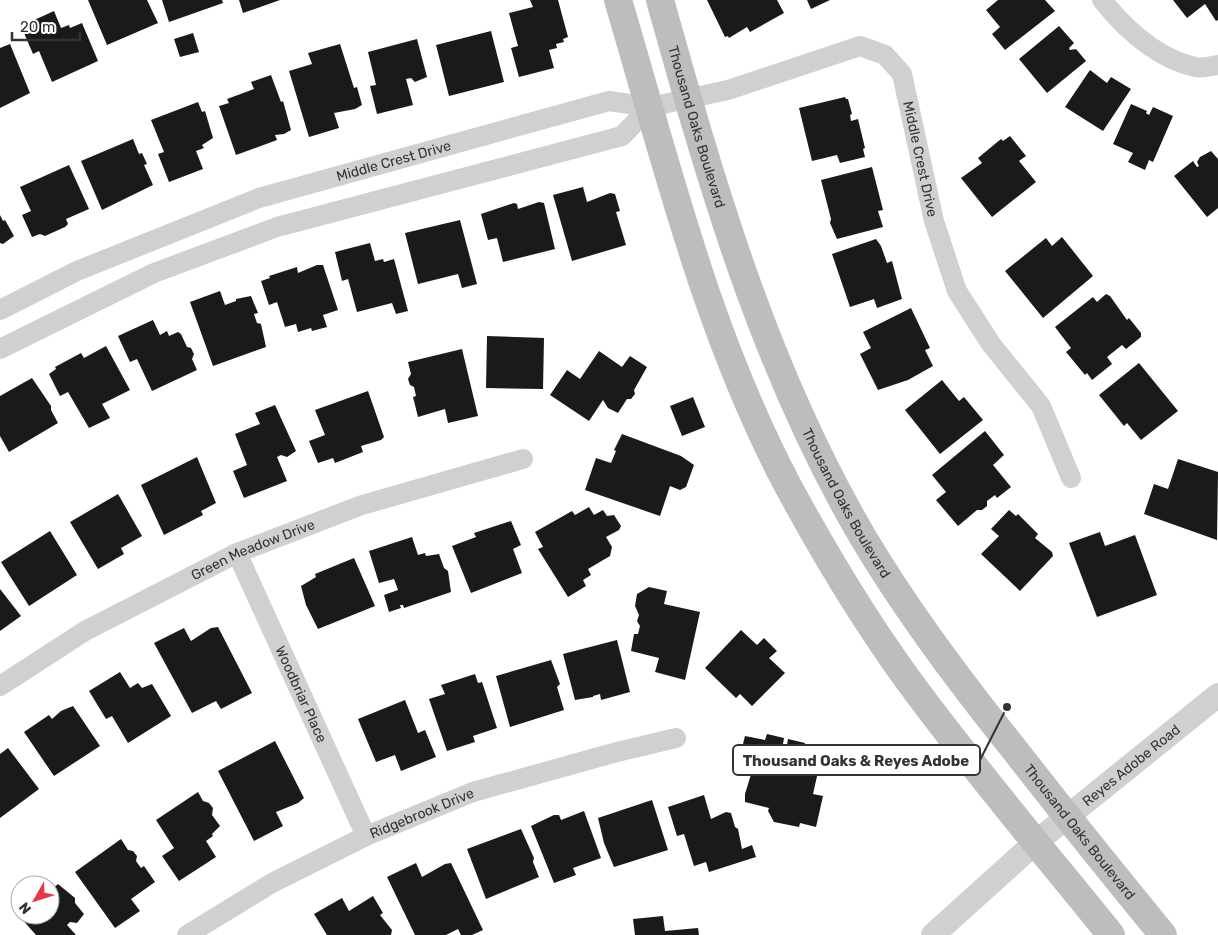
<svg xmlns="http://www.w3.org/2000/svg" width="1218" height="935" viewBox="0 0 1218 935" font-family="Rubik,sans-serif">
<style>
.building{fill:#1a1a1a}
.lines{fill:none;stroke-linecap:round;stroke-linejoin:round}
.minor{stroke:#d0d0d0;stroke-width:20}
.tertiary{stroke:#d0d0d0;stroke-width:24}
.secondary{stroke:#bdbdbd;stroke-width:28}
.labels{text-anchor:middle;dominant-baseline:central;stroke-width:5;stroke-linejoin:round;paint-order:stroke}
.street-label{font-size:14px;fill:#333;stroke:#fff}
.leader{fill:none;stroke:#333;stroke-width:2}
.callout-dot{fill:#333;stroke:#fff;stroke-width:2}
.callout{fill:#fff;stroke:#333;stroke-width:2}
.callout-label{font-size:15px;text-anchor:middle;font-weight:bold;fill:#333}
</style>
<rect width="100%" height="100%" fill="#fff"/>
<!-- building -->
<path class="building" d="M88,0H147L158,23L107,45Z
M162,0H222L223,3L169,22Z
M239,0H280L243,13Z
M530,0H558L568,37L563,39L564,42L556,44L557,48L549,50L554,68L519,77L511,48L518,46L509,13L533,7Z
M707,0H777L784,13L750,32L747,27L729,38L728,36L725,37Z
M807,0H830L811,9Z
M998,0H1045L1055,11L1005,50L992,34L1000,27L986,10Z
M1173,0H1218V20L1216,21L1205,4L1187,18Z
M54,11L61,28L69,25L70,28L82,23L98,61L52,82L39,51L33,54L21,26Z
M1059,26L1074,43L1069,48L1070,50L1076,49L1086,61L1047,93L1019,59Z
M491,31L504,82L449,96L436,45Z
M193,33L199,52L180,57L174,39Z
M417,39L427,77L415,82L411,78L406,79L413,105L377,114L370,86L376,85L368,52Z
M10,44L30,93L0,108V48Z
M340,44L354,88L357,87L362,105L355,109L334,113L339,128L309,137L289,71L312,64L308,53Z
M1090,70L1107,83L1111,77L1131,89L1103,131L1065,107Z
M271,75L281,102L283,101L291,130L284,134L275,135L277,140L236,155L219,106L229,103L227,99L254,89L251,82Z
M845,97L846,99H848L852,114L850,115L851,121L858,119L865,148L863,149L865,157L840,163L837,155L812,161L799,108Z
M198,102L202,112L205,111L213,138L202,145L204,148L196,151L203,169L169,182L158,154L164,152L151,120Z
M1131,104L1147,111L1146,113L1149,115L1153,107L1173,116L1153,162L1149,160L1145,170L1128,162L1133,153L1113,144Z
M1010,136L1026,156L1019,161L1036,182L992,217L961,178L982,163L978,158L1001,139L1003,141Z
M133,139L139,154L142,153L147,164L144,165L153,185L102,210L81,161Z
M1211,151L1218,159V208L1207,217L1174,176L1193,161L1197,167L1199,166L1197,162L1200,157Z
M69,165L89,209L66,219L68,224L65,227L45,236L40,234L32,237L22,215L31,211L20,187Z
M872,167L883,210L878,211L883,227L837,239L830,223L831,219L821,180Z
M583,187L587,202L610,193L615,194L620,211L616,212L626,245L572,261L553,195Z
M539,202L544,203L555,249L503,262L497,238L488,240L481,214L514,203L517,204L518,209Z
M0,215L3,221L5,220L14,236L3,244L0,243Z
M460,220L477,284L462,288L458,274L418,284L405,233Z
M1062,237L1093,276L1043,318L1005,271L1046,238L1052,246Z
M876,239L881,246L887,263L892,261L902,299L877,308L874,299L850,307L832,254Z
M370,243L375,261L383,259L384,262L394,259L408,311L396,314L392,303L357,312L348,279L342,281L335,252Z
M317,265H323L338,310L323,315L327,327L312,331L311,328L298,332L296,324L285,327L277,302L269,305L261,281L270,278L269,276L297,267L298,273Z
M220,291L225,305L236,301V299L251,296L258,313L254,314L257,323L261,324L266,347L213,366L190,302Z
M1106,294L1110,296L1127,320L1129,318L1141,333V337L1126,349L1122,345L1107,357L1112,364L1092,380L1087,373L1085,375L1066,352L1071,348L1055,327L1093,297L1097,302Z
M911,308L930,348L925,350L933,366L908,380L878,390L860,354L871,348L863,332Z
M153,320L160,335L167,331L169,336L178,332L181,334L187,347L191,348L194,354L192,359L197,370L152,391L137,359L130,362L118,336Z
M487,336L544,338L543,389L486,388Z
M106,346L130,390L102,404L110,418L89,428L68,392L60,396L49,374L56,369L55,367L81,353L84,358Z
M462,349L478,416L448,423L445,409L418,417L413,397L416,396L414,387L410,385L408,379L411,374L408,362Z
M599,351L622,367L630,356L647,367L634,390L635,394L631,399H627L618,413L608,408L603,400L589,421L550,395L567,370L580,379Z
M1139,363L1178,411L1141,440L1127,423L1124,426L1099,395Z
M32,378L51,406V410L58,423L9,452L0,436V396Z
M942,380L959,401L964,397L983,420L940,454L905,410Z
M368,391L384,437L381,440L361,446L363,452L335,463L333,458L318,463L309,441L325,435L315,410Z
M693,397L705,427L682,436L670,406Z
M275,405L296,451L287,457L281,455L277,457L287,481L244,498L233,471L247,465L235,434L260,424L255,413Z
M985,431L1004,455L993,465L1011,487L997,498L995,495L987,501V506L982,510H977L958,526L936,500L946,492L932,475Z
M622,434L681,456L694,465L686,487L680,490L670,486L660,516L585,490L596,458L611,463L616,451L614,450Z
M197,457L216,503L201,511L203,515L164,535L141,485Z
M1178,459L1218,472L1217,540L1144,514L1154,484L1168,489Z
M118,494L142,536L121,548L124,554L98,569L70,522Z
M589,507L594,515L603,510L607,516L614,515L621,526L619,530L606,537L612,547L610,556L588,569L591,575L583,580L586,586L568,597L538,549L543,547L535,532L572,511L575,515Z
M1009,510L1016,516L1018,514L1038,534L1035,538L1052,552L1053,556L1020,591L981,554L999,536L991,529Z
M511,521L521,545L513,549L522,573L471,593L452,546L476,537L474,533Z
M50,531L77,575L29,606L1,562Z
M1100,532L1105,546L1135,535L1157,595L1097,617L1069,543Z
M412,537L418,555L425,553L426,556L439,554L444,568L448,571L451,592L404,608L403,605H400L401,608L389,612L384,595L398,590L394,579L379,583L369,551Z
M354,558L375,606L318,629L306,605L301,586L316,577L315,574Z
M649,587L667,591L664,604L700,612L685,680L655,672L659,658L631,651L634,634H638L640,626L637,621L639,615L635,606L637,594Z
M0,589L21,616L0,631Z
M218,627L252,693L221,709L216,701L192,713L154,643L184,628L191,641L211,628Z
M741,630L757,645L764,638L777,651L769,658L785,673L752,706L740,694L736,698L705,668Z
M617,640L630,692L601,700L600,694L593,696V697L575,700L563,654Z
M551,660L560,684L557,687L564,710L510,727L496,676Z
M120,672L130,688L138,683L142,688L152,684L171,716L128,743L112,716L106,719L89,691Z
M475,674L478,683L482,682L497,728L473,736L475,742L447,751L429,699L445,694L441,685Z
M405,700L418,733L425,730L436,757L401,771L395,755L376,762L358,719Z
M73,706L100,746L54,776L24,732L49,715L52,719L61,711Z
M767,734L784,738L783,744L787,745L788,739L805,743L804,749L822,754L813,794L823,796L816,827L800,823L799,827L774,822L768,811L769,808L745,802V794L752,771L737,768L745,736L765,740Z
M275,741L304,798L298,803L276,812L283,826L254,841L218,771Z
M8,748L39,789L0,818V754Z
M198,792L203,801L209,803L213,808L212,815L220,826L212,834L213,836L206,841L216,857L179,881L162,856L174,848L156,820Z
M704,795L711,819L726,812L731,813L735,827L738,829L742,849L752,845L756,857L709,872L706,862L694,866L684,834L677,836L668,807Z
M652,800L668,850L614,867L604,843L598,818Z
M584,811L601,858L573,868L576,875L554,883L531,826L554,815H559L561,820Z
M521,829L534,858L533,862L539,877L486,899L467,849Z
M121,839L128,850L133,851L137,856L136,861L141,868L144,866L155,882L131,899L140,911L115,928L75,872Z
M416,863L422,877L445,864L451,863L483,930L472,935H461L458,929L446,935H415L387,877Z
M58,884L75,898V903L84,914L77,923L70,922L67,925L76,935H36L20,917L23,915H50V891Z
M373,896L383,913L380,915L392,930L391,935H327L314,914L342,898L349,911Z
M663,916L665,931L698,928L699,935H635L633,919Z"/>
<g class="lines">
<!-- minor -->
<g class="minor">
<path d="M1102,0C1126,30 1156,58 1195,67C1202,69 1211,66 1218,65"/>
<path id="s1" d="M0,310L77,271L259,198L609,101L650,107L728,90L860,46L885,55L902,74L934,221L957,291L991,344L1041,406L1071,478"/>
<path d="M0,349L154,273L277,227L622,136L650,107"/>
<path id="s2" d="M237,553L366,836"/>
<path id="s3" d="M0,686L85,631L237,553L362,505L523,459"/>
<path id="s4" d="M187,935L272,883L366,836L473,792L617,752L676,738"/>
</g>
<!-- tertiary -->
<path class="tertiary" id="s5" d="M933,935L1036,842L1218,695"/>
<!-- secondary -->
<g class="secondary">
<path d="M618,0C667,165 707,333 788,486C828,560 872,633 923,700C983,780 1048,857 1111,935"/>
<path id="s6" d="M660,0C712,186 765,371 864,539C908,613 960,682 1014,749C1063,812 1113,874 1163,935"/>
</g>
</g>
<g class="labels">
<!-- street labels -->
<g class="street-label">
<text stroke="none"><textPath href="#s6" startOffset="132">Thousand Oaks Boulevard</textPath></text>
<text stroke="none"><textPath href="#s1" startOffset="1045">Middle Crest Drive</textPath></text>
<text stroke="none"><textPath href="#s1" startOffset="422">Middle Crest Drive</textPath></text>
<text stroke="none"><textPath href="#s6" startOffset="538">Thousand Oaks Boulevard</textPath></text>
<text stroke="none"><textPath href="#s3" startOffset="288">Green Meadow Drive</textPath></text>
<text stroke="none"><textPath href="#s2" startOffset="155">Woodbriar Place</textPath></text>
<text stroke="none"><textPath href="#s5" startOffset="261">Reyes Adobe Road</textPath></text>
<text stroke="none"><textPath href="#s4" startOffset="265">Ridgebrook Drive</textPath></text>
<text stroke="none"><textPath href="#s6" startOffset="942">Thousand Oaks Boulevard</textPath></text>
</g>
</g>
<!-- callouts -->
<path class="leader" d="M1007 707L980 760"/>
<circle class="callout-dot" cx="1007" cy="707" r="5"/>
<rect class="callout" x="733" y="745" width="247" height="30" rx="5"/>
<g class="callout-label">
<text x="856" y="766">Thousand Oaks &amp; Reyes Adobe</text>
</g>
<!-- north arrow -->
<g transform="translate(35 900) rotate(231)"><circle r="24" fill="#ffffff" stroke="#adadad"/>
<path d="M0-4L9 19L0 12L-9 19Z" fill="#e63946"/>
<text y="-8" font-size="14" font-weight="bold" text-anchor="middle" fill="#333333">N</text>
</g>
<!-- scale -->
<path d="M12 32v8h68v-8" fill="none" stroke="#333333" stroke-width="2.5"/>
<text x="20" y="32" font-size="15" fill="#333333" stroke="#ffffff" stroke-width="4" paint-order="stroke">20 m</text>
</svg>
